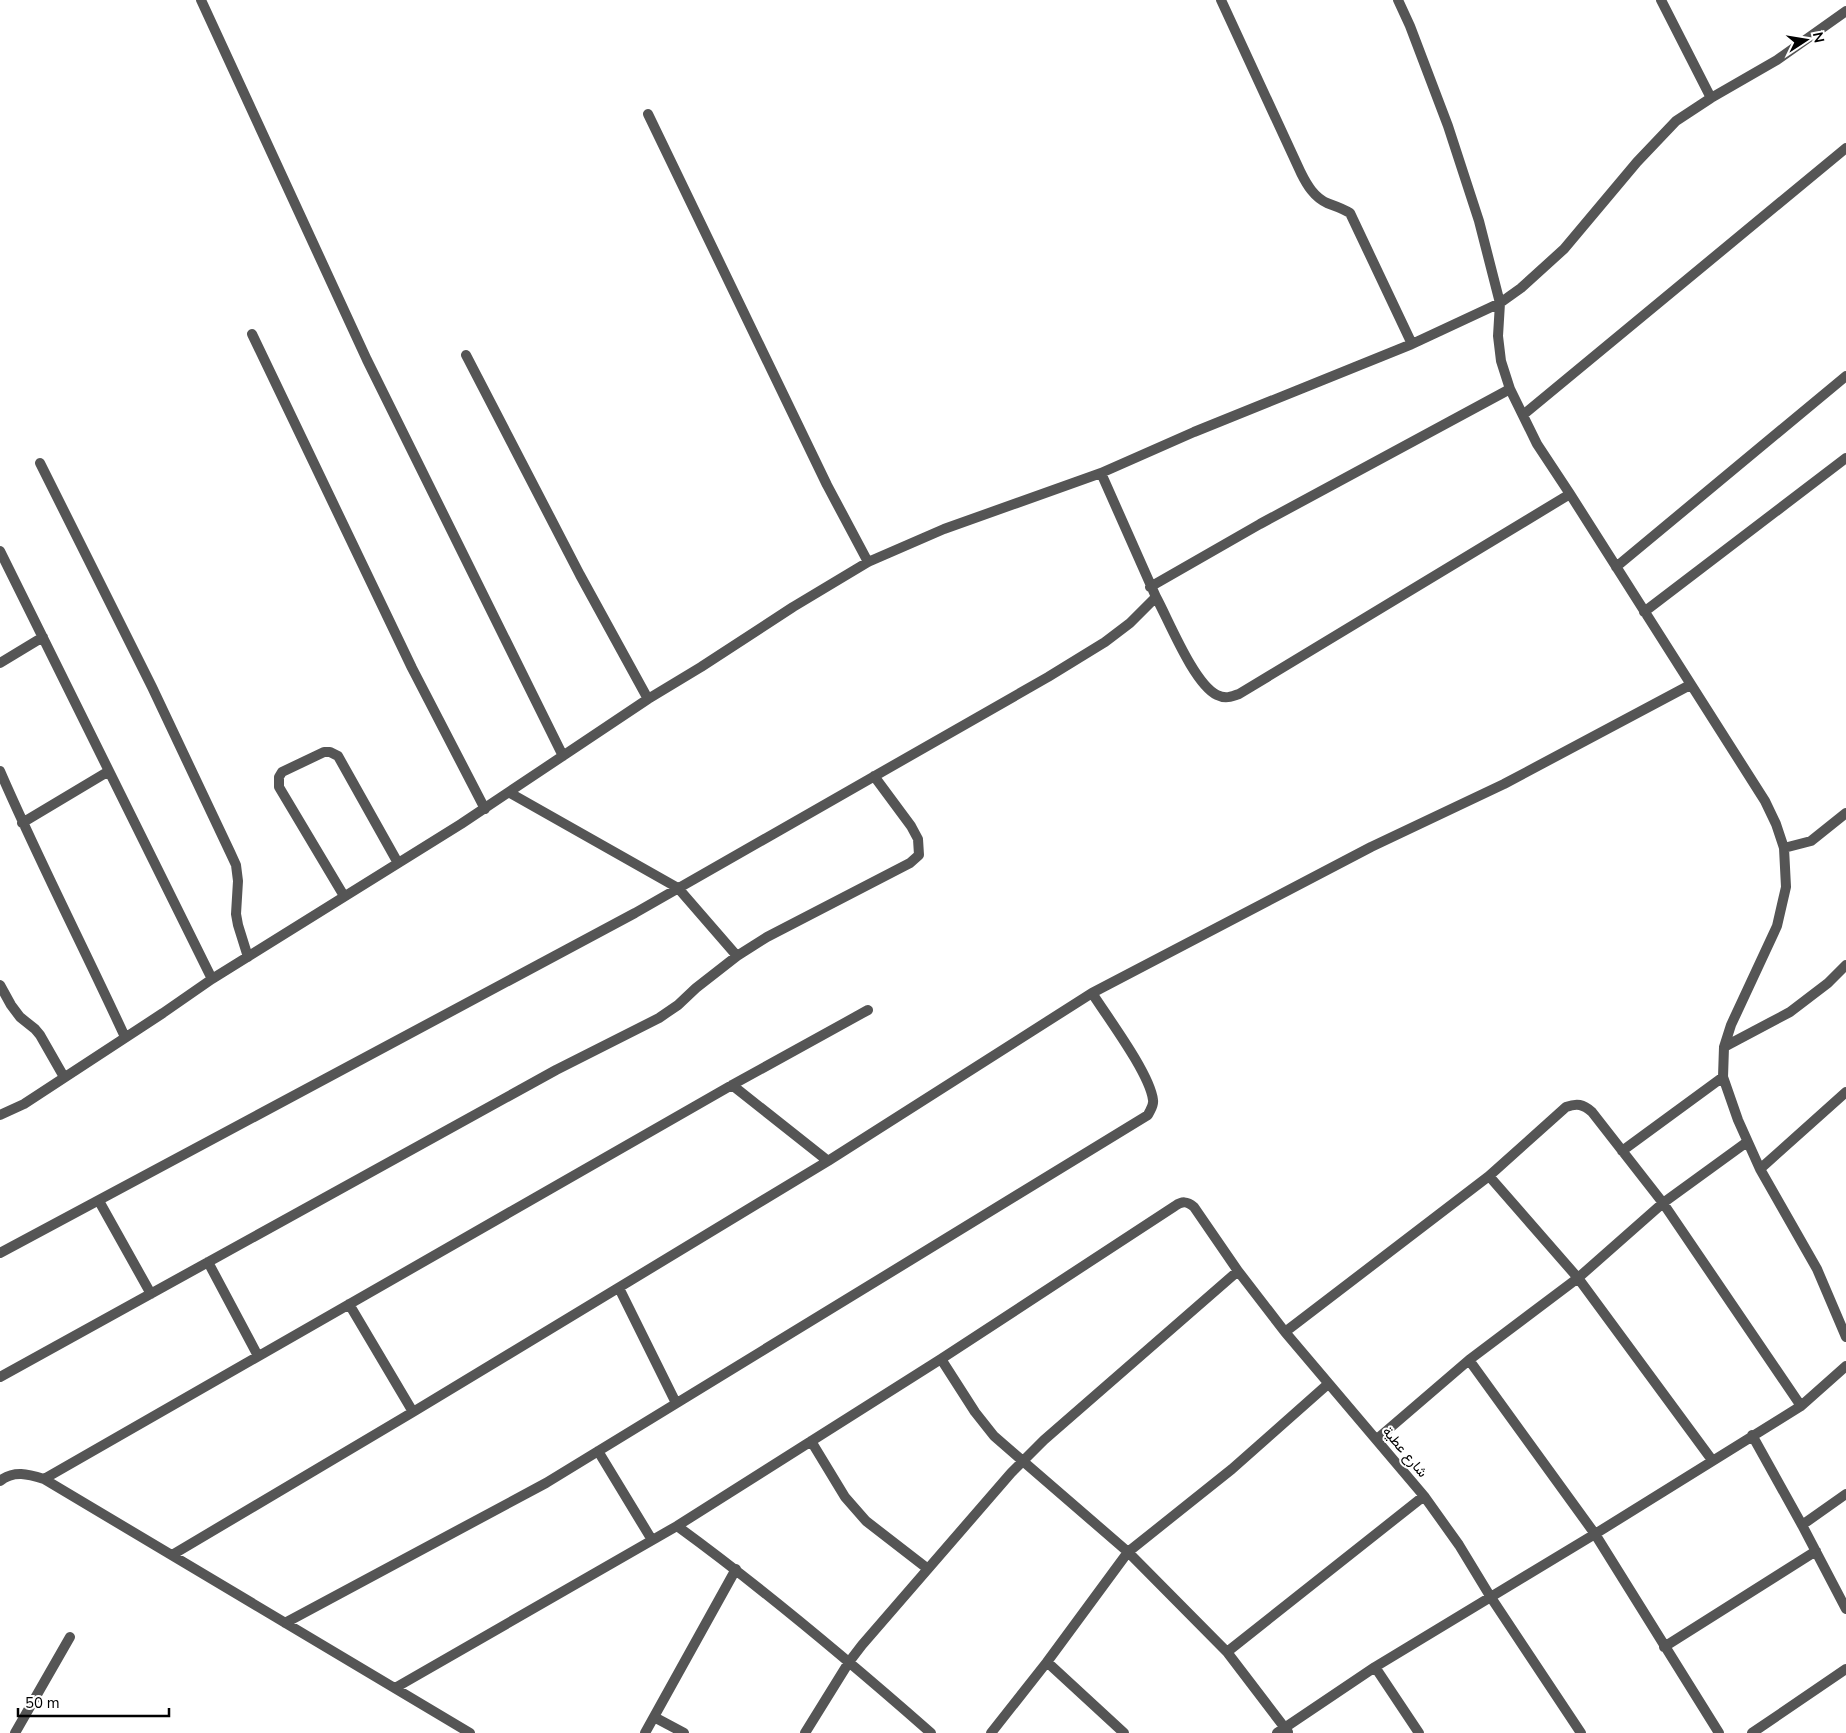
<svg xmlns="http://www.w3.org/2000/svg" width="1846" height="1733" viewBox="0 0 1846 1733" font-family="'Nunito Sans',Vazirmatn,sans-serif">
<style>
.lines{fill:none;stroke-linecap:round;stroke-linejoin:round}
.street{stroke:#555;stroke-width:10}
.labels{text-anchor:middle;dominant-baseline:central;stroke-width:4;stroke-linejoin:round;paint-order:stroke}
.street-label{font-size:14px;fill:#000;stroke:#fff}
</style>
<rect width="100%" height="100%" fill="#fff"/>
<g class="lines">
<!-- street -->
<path class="street" d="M201,0L367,360L563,756
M1221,0L1301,173C1307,185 1314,197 1327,203C1335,206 1342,208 1350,213L1412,344
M1398,0L1410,26L1448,126L1479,221L1500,303L1498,336L1501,361L1510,389L1537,444L1570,494L1765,801L1776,824L1784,848L1786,887L1777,926L1731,1025L1724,1047L1723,1077L1738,1120L1760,1169L1817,1269L1846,1337
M1661,0L1711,98
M648,114L827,485L868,562
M252,334L412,668L485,809
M466,355L580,575L648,699
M1523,415L1846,148
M40,463L152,687L230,852L236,865L238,881L236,914L238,925L248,957
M0,551L212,979
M1616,567L1846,376
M1150,587L1260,524L1510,389
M1156,597C1169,621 1194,684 1217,695C1225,699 1231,697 1239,694L1570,494
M1644,612L1846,458
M0,663L43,637
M0,771C39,861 84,948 125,1037
M510,793L678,888L737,956
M22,823L109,771
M1784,848L1811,841L1846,813
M344,896L279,787V777L282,772L324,752H330L338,756L398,863
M0,985L11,1005L20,1017L35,1029L40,1035L64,1077
M1092,993L1371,847L1504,784L1690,685
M1724,1047L1790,1012L1828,983L1846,965
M732,1085L828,1161
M0,1115L24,1104L163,1013L212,979L461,824L648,699L701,667L793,607L868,562L944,529L1101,473L1194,432L1412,344L1500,303L1521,288L1564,249L1637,162L1676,121L1711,98L1777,60L1846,11
M1622,1151L1723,1077
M1760,1169L1846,1092
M99,1201L151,1294
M0,1253L635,913L1048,677L1105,642L1130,623L1156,597L1101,473
M208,1262L258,1356
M619,1288L676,1403
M349,1304L413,1412
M1285,1332L1489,1176L1566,1107C1577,1103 1583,1104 1592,1112L1663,1203L1801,1406
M941,1359L975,1412L994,1436L1128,1552L1227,1652L1288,1732
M1469,1360L1595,1534L1719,1733
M0,1377L556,1070L659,1018L678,1005L696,988L737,956L767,937L910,863L919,855L918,839L911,826L874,776
M1752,1435L1802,1525L1846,1609
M1377,1439L1469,1360L1578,1278L1489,1176
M811,1441L845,1497L866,1521L928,1569
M598,1451L652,1540
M1712,1460L1578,1278L1663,1203L1747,1142
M44,1479L732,1085L868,1010
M0,1481C14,1470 28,1474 44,1479L470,1733
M1802,1525L1846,1494
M677,1526C765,1590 849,1661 931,1733
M172,1555L413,1412L828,1161L1092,993C1108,1018 1150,1074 1153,1100C1154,1106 1150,1110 1148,1115L546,1483L285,1623
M1664,1647L1816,1551
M1227,1652L1424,1496
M1047,1662L1124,1733
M1375,1667L1419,1733
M395,1688L677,1526L941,1359L1175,1206C1182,1201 1187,1201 1194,1207L1238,1271L1285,1332L1424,1496L1459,1545L1490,1596L1581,1733
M654,1717L684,1733
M15,1733L70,1637
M645,1733L736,1569
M805,1733L849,1662L862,1645L1011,1473L1044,1440L1238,1271
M991,1733L1047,1662L1128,1552L1232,1469L1328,1384
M1277,1733L1375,1667L1595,1534L1801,1406L1846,1366
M1752,1733L1846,1669"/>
</g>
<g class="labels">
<!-- street labels -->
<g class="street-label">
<text transform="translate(1405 1452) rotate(50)">شارع عطية</text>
</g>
</g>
<!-- north arrow -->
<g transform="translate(1806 40) rotate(78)" stroke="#ffffff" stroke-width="4" paint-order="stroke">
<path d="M0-4L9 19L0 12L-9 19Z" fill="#000000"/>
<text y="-8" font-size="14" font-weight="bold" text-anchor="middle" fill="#000000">N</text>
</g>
<!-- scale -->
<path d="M18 1708v8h151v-8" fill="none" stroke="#000000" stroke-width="2.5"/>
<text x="25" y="1708" font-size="15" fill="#000000" stroke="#ffffff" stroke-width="4" paint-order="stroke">50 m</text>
</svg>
